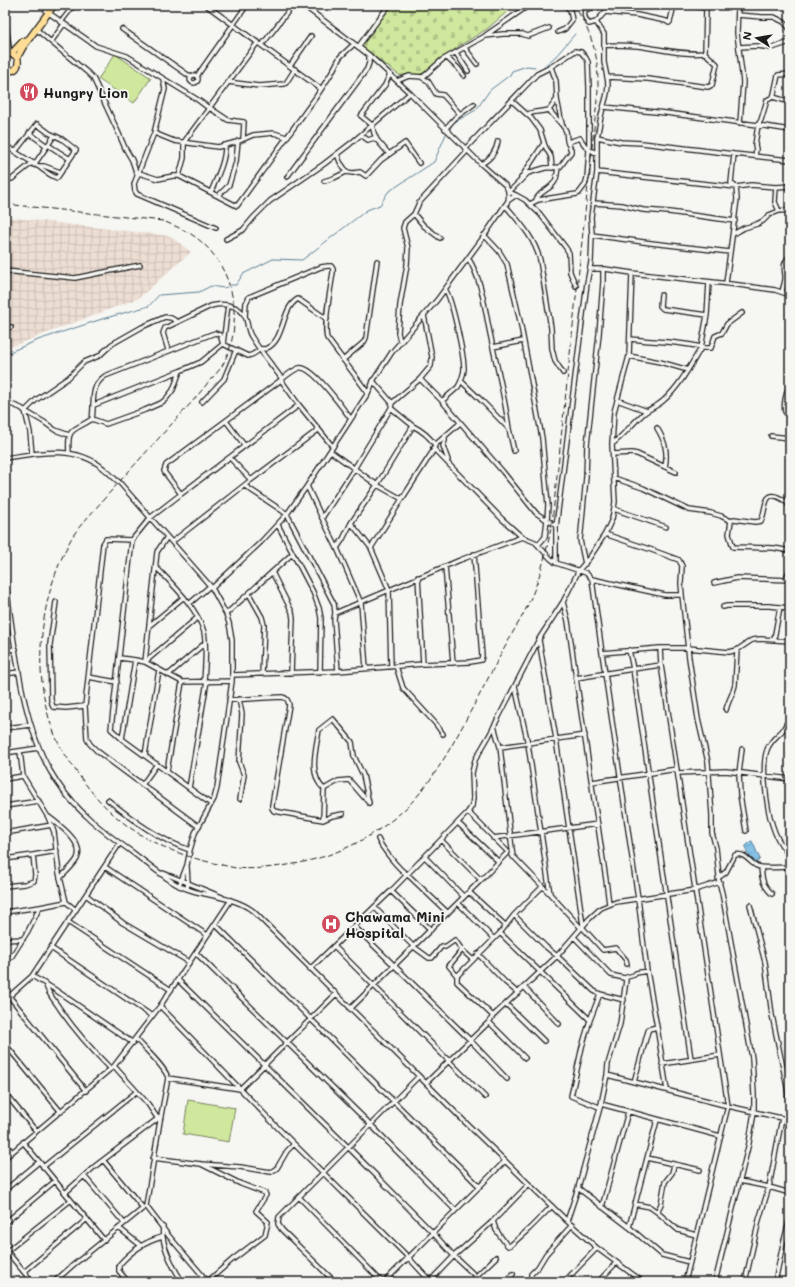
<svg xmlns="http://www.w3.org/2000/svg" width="795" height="1287" viewBox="0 0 795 1287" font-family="Mali,sans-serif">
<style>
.industrial{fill:url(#industrial-grid)}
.cemetery{fill:url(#cemetery-stones);stroke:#76825d}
.pitch{fill:#cfe89e;stroke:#76825d}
.water{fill:url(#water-waves);stroke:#5b7f95}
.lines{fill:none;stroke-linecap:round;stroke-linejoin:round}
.stream{stroke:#5b7f95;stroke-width:1}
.minor-casing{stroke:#1c1c1c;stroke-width:6}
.trunk-casing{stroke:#1c1c1c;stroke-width:8}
.minor{stroke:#f6f6f2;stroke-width:3.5}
.trunk{stroke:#fedd96;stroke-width:5.5}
.rail{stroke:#1c1c1c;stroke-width:1;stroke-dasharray:6 3;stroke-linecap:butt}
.labels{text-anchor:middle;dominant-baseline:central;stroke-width:3.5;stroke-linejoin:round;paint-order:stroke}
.poi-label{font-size:14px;font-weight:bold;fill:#1c1c1c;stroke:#f6f6f2;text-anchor:start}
</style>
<defs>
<pattern id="industrial-grid" width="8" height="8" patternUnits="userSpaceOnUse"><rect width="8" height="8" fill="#edded3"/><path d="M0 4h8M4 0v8" fill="none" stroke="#cbbeb5"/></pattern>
<pattern id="cemetery-stones" width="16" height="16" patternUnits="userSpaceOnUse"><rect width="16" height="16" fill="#cfe89e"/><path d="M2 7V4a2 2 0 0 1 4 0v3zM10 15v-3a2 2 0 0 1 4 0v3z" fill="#b1c688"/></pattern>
<pattern id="water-waves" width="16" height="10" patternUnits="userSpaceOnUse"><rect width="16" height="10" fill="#85c1e5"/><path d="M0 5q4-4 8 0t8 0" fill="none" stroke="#72a5c4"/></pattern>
</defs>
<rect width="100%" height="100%" fill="#f6f6f2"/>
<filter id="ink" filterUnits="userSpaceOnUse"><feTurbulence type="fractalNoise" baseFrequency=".025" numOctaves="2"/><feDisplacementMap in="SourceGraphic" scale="8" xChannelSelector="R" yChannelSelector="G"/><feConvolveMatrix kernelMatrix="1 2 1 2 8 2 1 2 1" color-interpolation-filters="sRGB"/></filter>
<g filter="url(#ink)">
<!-- industrial -->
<path class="industrial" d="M5,217L170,236L191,252L139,298L5,349Z"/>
<!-- cemetery -->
<path class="cemetery" d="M391,5H515L487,29L459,46L429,70L419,75H399L360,46Z"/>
<!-- pitch -->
<path class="pitch" d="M115,54L151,78L134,103L98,79Z
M188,1100L235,1108L229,1142L183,1134Z"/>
<!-- water -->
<path class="water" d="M751,841H752L760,859L755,864L747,853L745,847Z"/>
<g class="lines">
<!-- stream -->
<path class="stream" d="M543,67L556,56L575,34
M231,285H236L243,274L273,259L302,260L367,210L380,205L388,192L434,162L446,134L450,129L453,123L476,110L490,90L510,75L512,71L527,66L535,67
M5,354L38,340L102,319L149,306L159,295L199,292L211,286L223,288L227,287"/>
<defs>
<path id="minor" d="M206,5L321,89
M586,5C584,13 583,17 589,24L596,22
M738,5L737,33L743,82L740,123
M585,9H590L598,5
M46,11L96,46L127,56L198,100L210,109
M605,12L637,15L666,21L669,23L670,22L674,5
M738,15L762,17H774L784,22L790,29
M5,17L10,54
M61,22L74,5
M64,24L51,42L88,73L93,78L119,134L125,148L132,160L136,172
M36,29L51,42
M122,29L188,75L192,76
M558,32L565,29L572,20L570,10L565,5
M486,35L525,8L532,5
M262,45L293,5
M604,45C618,45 632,45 645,47C665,50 685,55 705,53
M358,47L389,5
M739,47L757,46L772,48L790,42
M465,48L477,64
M456,53L468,71
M447,58L458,68L464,76
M290,66L311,36
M551,67L556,81L557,99L562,124
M190 79a4 4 0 1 1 8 0a4 4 0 1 1-8 0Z
M197,77L199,73L247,5
M421,77L428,81L436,94L443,95L460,114
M607,77L604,62V34L596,22L605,12L614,5
M163,79L165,89L154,133L134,184L135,191L137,194L216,228
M397,81L409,76L423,77L442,60L485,36L503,34H522L528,36L549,28
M228,82L259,86L284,84L286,83L295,69
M773,97L790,102
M512,101L531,118L540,130L545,146L551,157L552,168
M604,107L666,113L758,125L761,120L767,100L773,97L774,94L778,75L790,74
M210,108L228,120L244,122L243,139
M549,110L557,99
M528,114C534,111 542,112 549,110C554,117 562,123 566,131C567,135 566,139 568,144
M445,129L455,118L474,104
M29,133L47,146
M154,133L174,141L218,147L237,142L253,135L274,133L286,137
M361,135L368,140L374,138L377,140
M597,137C599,129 600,120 602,112C605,100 610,89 607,77L648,79L708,87L712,85L717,64L705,53L706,8L689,5
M5,145C16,153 27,159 38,166C44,171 49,175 57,178L76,150L62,139L49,133L37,124L15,152
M48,145L70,159
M465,149L537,74L549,68L575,51L581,52L586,58L588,62L589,88V150L587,178L585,185L579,193L577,194L538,200L530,204
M571,151L568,142L580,138C585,146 588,151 597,153V172L736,187L751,185L776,187L790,186
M597,153V137L621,142L642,143L734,154L731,183L736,187L737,199L726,283
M337,154L340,162L347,172
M389,154L377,140L374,133L372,125L361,116L385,85L390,74
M734,154L790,160
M755,156L756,149L755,145L758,125L790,130
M481,164C491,159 496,152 498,141
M34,165L54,136
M37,166H44L60,172
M136,172L158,179L173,176H179L237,206L316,97L331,74L340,57L354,44
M179,176L184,158V142L258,42
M287,177L367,69L369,63V55
M521,178L544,143
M12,179L32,163
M324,181L334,178L346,172L353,173L360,172L366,176L381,160L405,143L419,163
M211,192C217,177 225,162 225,146
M516,195L509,192L528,173L545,168L560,167L571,152V149
M218,196L229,185L236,162L238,141
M509,200L516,195L525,200L540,214L566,248L569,253L570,272L576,286
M536,200C539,191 551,190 555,181C557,178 557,172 558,168
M594,203L622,205L643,210L669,212L735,221
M505,205C520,223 534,237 540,260L551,328L552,349L555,361L563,373
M779,211L790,210
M414,214L424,226L440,238
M733,234L744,228L757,224L763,221L769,215L779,211L775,202L776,187
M592,235L651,243L730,252
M226,239L243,230L254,217L270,201L324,164L350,144L410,93
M468,258C483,281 485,312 491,338C497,368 505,398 509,429
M590,269H605L632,273
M5,271L75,278L140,265
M445,289C452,298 464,356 464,369C464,374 462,377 461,381
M782,292C783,287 786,280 785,275C784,266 783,263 790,256
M661,295L660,306L663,309L707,315
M245,316L246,303L249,297L321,267L328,266H331L333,269V272C331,287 323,326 327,338L368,393
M5,329L11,327
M630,339C654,342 678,341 701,347
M400,341L398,333L400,305L407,265L408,248L403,228L405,222L414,214L419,203L467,151
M223,344L248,356C255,355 256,351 261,349C265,348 264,350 267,348C285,340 281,308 298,299L327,319
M493,347L523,341
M701,348L707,315L709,282
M168,350L163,333L165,328L211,306C222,303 238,304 245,316C248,322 247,330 251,336C260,351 272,365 282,379
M629,356L660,362L688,370
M343,360L364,342L366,338L377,261
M420,379L442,401L503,472L536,513L547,520L548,505L542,438L520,321L507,264L499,251L484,235
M281,380L299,405
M373,381L392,403L391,408L413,426L377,485L351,523L371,548L389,590L391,667
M790,382C787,392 783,402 785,412H790
M617,400L647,411
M442,401L458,387L461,381L482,401L509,429L514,451
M5,402L21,408L25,411L30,432L32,454
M202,402L224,379L236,350
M392,403L420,379L431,366L432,357L424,315
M94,405L180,371
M25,411L36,400L68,378L84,362L99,356L112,344L142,327L165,317L171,318L178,322
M25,411L44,422L55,430L69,435
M92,419L106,424L145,410L161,403L166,399L173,390L180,371L201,362L223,344L228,305
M226,421L245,446
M657,428C665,441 668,452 665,467
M771,436L790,438
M445,437V441L443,446L448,460
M612,444C623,436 631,425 641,416C647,409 657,407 664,400C680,386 690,366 701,348H711L715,336L722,333L727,324L742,313
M435,445L460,423
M433,448L502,519L522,537L535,542L551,559L556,563L586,573L592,579L602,653L638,898L647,971L657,1027L667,1090
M330,451L377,485L402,499L371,548
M69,453C67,426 73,432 92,419C95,402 89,387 105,376L212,334L215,333L220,335L223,344
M613,454L632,453L637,454L676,472
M5,458C38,453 75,445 103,468C109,472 113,478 119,482L212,588L226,614L229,623L232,640V681L217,788L214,799L195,833L190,850L187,865L179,886
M230,458L251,480
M614,478L643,488L689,510L711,513L721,516L731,521L734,519L755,522L761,521C766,513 763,490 778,497C783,499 788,503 790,508
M245,486L287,514L334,604L335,613
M307,486L322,518L337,548L361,603L366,668
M181,494L299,405L333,447
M402,499L433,451L435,445C429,436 423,431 413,426
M614,509L666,527
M322,518L354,469L391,408
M731,521L729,534L733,547L774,548L790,551
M278,525L313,592L319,608L321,618L320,672
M605,534L649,549L679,560L682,566L681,583L682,595
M167,537L157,552L145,662L182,682L232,681
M132,540L106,539L103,544L85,706L87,739L90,744L97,751L198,826
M172,542L251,480L318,430
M538,545L545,537L547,520L555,525L556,527
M337,548L343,539L351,523
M556,563V527L587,283L591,262L592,235L591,217L597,172
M585,564L580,540L581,532L586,477L587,445L599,334L603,282V270
M155,566C172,584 197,607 204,632C207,648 205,666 204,681
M445,566L453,663
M272,572L292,612L293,619L291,673
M418,577L423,664
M5,578C15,642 20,728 57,782C76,811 104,832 132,852C145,862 158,872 171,881C196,898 229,893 253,911L465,1122L567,1221L597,1248L643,1282
M592,579L665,595H682L689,658L698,719L708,762L712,815V833L716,848L719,876
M785,580L790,569
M714,583L737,578L790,580
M212,588L261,542L287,514L307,486L368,393L371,387L373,381L392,352L437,300L482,239L508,201C509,196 509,191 506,186L481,164L411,94L369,55L303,5
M249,594L262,617L264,625L262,674
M56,602L50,644L51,700L53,707L66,708L85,706
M563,602L568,621L576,678L633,669L629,650
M189,604L210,586
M723,607L727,606H769L790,608
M226,614L292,554
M149,626L184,597
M774,639L780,607
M539,640L556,739L583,925
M660,648L661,665L728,1106L685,1282
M5,650L16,649
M602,653L660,648H688L729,652L737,650L752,640L760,639L790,641
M120,658L135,660
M661,665L633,669L691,1059
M396,666L403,688L435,723L443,734
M338,671L334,619L335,613L460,560L522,537
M5,674L19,672
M168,675L205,643
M232,675L338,671L423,664L470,662L481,660L482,656L474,554
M88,677L117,682
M576,678L606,880L609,904
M515,686L528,744L550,894
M239,699L242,714L239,762L244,775L240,799
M229,700L282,697C287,698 288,700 289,705L272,805V808L274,811L323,820L332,816L343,814
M726,710C728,701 733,694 735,685L737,650
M494,726L500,747L513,857
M5,728L31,725
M122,739L135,660L145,662L197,618
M500,747L585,735
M742,749L739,773L740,795L746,831
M20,751L23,776L48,817L54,832L59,873L66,902
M5,753L39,748
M145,755L159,670
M167,771L182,682
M678,773L726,771L790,779
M5,779L23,776
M592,782L677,769
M142,785L157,764
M189,788L207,681
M324,789L338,781L349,780L369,803
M108,800C133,820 159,840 190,850
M211,804L122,739L111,729L132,540L150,518L181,494L165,473L164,471L166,465L281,380C286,376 293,370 299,368C312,364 343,409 351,419
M5,806L39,801
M49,817C60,826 85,843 77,859C73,866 66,872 60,878
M323,820L324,789C308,775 316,749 319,730L333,719L352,742L354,756L363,775L369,803
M458,823L499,862
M5,833L52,825
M493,838L598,824
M378,839C381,847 400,871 407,874L448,913
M441,840L481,880
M790,840L786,851L790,863
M786,851C779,843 775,834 772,824C767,809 761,765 767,750C770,741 776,737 782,731C785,727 787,722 790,718
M512,855L550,894L581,928
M425,857L464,897
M5,859L33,855
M105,867L207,935
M761,867C762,881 763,885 772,894
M163,873L188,883L222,897
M5,886L25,884L34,881L35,875L33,855L57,851
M187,888L188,883L187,866
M391,891L431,930
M469,892L505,925
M86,895L123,923L189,962
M458,903L494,939
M750,905L765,962L772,1015L787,1087L790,1110L789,1119
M374,907L414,947L429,958H432L442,946L445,947L455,940L462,950L473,960
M5,912L40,907
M514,915L546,947L557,956L594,991L600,994L590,1020L582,1047L571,1096L599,1107
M68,922L171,990
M215,924L479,1186
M354,926L470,1040L507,1079
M582,927L603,950L616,948L626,960L627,964
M500,933L590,1020
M5,940L23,939
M334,946L485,1097
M51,948L152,1016
M196,953L371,1125L455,1210
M478,954L505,982L518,993
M5,964L12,956L28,931L40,907L66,902L76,910
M310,969L391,891L468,812L472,806L473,798L472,773L475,760L489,736L539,639L563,602L579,570L590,557L605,534L612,519L615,502L612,444L614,412L629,356L632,273L739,285L775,290L790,295
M790,975V976
M32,976L54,989L133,1043
M457,976L449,966L462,950
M624,978L634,975L636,973L647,971
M178,980L348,1147L433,1233L454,1256L482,1282
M46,985C48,994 55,1001 60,1009C75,1031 92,1050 111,1069
M524,987L559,1024
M600,994L624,1000
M9,996L86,1091
M5,1000L32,976L120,843
M506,1004L544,1041
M160,1006L275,1125L408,1257L430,1281L454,1256L493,1221L529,1184
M350,1009L481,880L508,852L468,812
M493,1016L457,982V976L500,933L514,915L542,887
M489,1022L525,1058
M5,1044L61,1112
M662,1064L720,1055
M114,1066L148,1104L158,1119
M607,1075L728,1106L790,1120
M168,1078L240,1089L336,994
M634,1082L648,1031L649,1029L657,1027
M426,1083L489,1022L493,1016L557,956L589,919L601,908L616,902L695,890L720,882
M5,1093L36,1131
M601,1104L720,1136
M23,1142L104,1240
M5,1143L12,1152
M5,1158L114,1066L160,1006L231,900
M153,1158L201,1164L240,1167L271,1172L277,1168L287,1151L294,1144
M647,1158L700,1170
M103,1160L143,1208
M201,1164L241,1184L265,1193L266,1195L256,1211L268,1222L265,1235L232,1260L207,1282
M43,1167L136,1092
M84,1176L124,1223
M740,1181L769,1187L790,1193
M578,1188L629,1227L662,1255L689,1262
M5,1190L39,1162
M65,1193L94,1167L160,1117
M299,1197L382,1282
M635,1204L650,1207L657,1212L678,1230L696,1235
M146,1206L168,1235L208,1282
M602,1207L628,1112
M657,1212L661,1204L665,1182L672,1173L674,1165
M493,1221L496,1230L506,1244L508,1246L511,1245L529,1229L552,1206
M567,1221L578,1188L601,1104L607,1075L608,1064L620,1024L626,980L624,978L611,975L574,937
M5,1223L55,1181
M163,1227C160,1243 174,1270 183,1282
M629,1227L657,1120
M119,1228L140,1245
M5,1249L32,1282
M7,1251L71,1200
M24,1272L87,1219
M5,1280L7,1282
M54,1282L72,1266L146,1206L160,1121L168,1078C166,1068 144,1048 136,1039
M128,1282L119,1271V1265C131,1251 144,1242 162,1237
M335,1282L282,1230L278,1224L279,1217L419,1076
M384,1282L505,1161
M470,1282L496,1257
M506,1282L513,1274
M534,1282L531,1278V1274L538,1267L546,1254L572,1225
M564,1282L597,1248
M598,1282L616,1263
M715,1282L749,1143L754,1112V1095L752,1058L722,893L718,878L726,872L735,855C745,852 750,863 757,866C763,869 782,867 790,867
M745,1282L759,1220L769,1187L782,1118
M775,1282L783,1244L790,1218"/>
<path id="trunk" d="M11,54L23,41
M5,56C23,47 22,78 5,69
M17,58L23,47L54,5"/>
</defs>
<!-- minor casing -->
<use href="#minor" class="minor-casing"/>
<!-- trunk casing -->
<use href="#trunk" class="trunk-casing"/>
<!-- minor -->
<use href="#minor" class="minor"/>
<!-- trunk -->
<use href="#trunk" class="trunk"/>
<!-- rail -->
<path class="rail" d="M5,204L163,221C175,226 188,231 198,239C235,268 245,325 222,366C219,371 214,376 210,380C197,397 183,412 168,428C139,460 110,492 81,525C76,531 71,538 68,545C38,603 30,682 58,742C63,752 70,762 76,771C111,822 152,849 213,863C220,864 229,867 236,868C255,870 276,867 294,864C337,856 373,838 405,809C437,779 458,733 479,696C490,674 502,653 513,632C519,622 525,612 529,602C541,576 547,550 552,523L598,91C598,77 598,61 594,48C590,33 582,18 574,5"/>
</g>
</g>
<!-- icons -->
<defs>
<symbol id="restaurant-disc" viewBox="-11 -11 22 22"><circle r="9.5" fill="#d1495b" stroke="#f6f6f2"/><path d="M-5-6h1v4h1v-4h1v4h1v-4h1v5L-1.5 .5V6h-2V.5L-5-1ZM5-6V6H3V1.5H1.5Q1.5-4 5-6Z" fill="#fff"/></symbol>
<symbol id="hospital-disc" viewBox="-11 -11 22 22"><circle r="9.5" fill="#d1495b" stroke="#f6f6f2"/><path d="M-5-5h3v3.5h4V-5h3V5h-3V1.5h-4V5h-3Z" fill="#fff"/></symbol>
</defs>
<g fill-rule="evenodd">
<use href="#restaurant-disc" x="18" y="81" width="22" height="22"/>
<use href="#hospital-disc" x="320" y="913" width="22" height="22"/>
</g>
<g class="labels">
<!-- poi labels -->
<g class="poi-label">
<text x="43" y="92">Hungry Lion</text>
<text x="345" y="916">Chawama Mini<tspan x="345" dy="16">Hospital</tspan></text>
</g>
</g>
<!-- margin -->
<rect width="795" height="1287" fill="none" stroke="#f6f6f2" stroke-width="20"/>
<rect x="10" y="10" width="775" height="1267" fill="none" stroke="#1c1c1c" stroke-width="1.5" filter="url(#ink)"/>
<!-- north arrow -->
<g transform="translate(757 38) rotate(282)" stroke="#f6f6f2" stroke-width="3" paint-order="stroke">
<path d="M0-3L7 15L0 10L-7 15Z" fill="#1c1c1c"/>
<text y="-6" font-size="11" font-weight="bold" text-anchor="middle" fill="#1c1c1c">N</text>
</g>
</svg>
